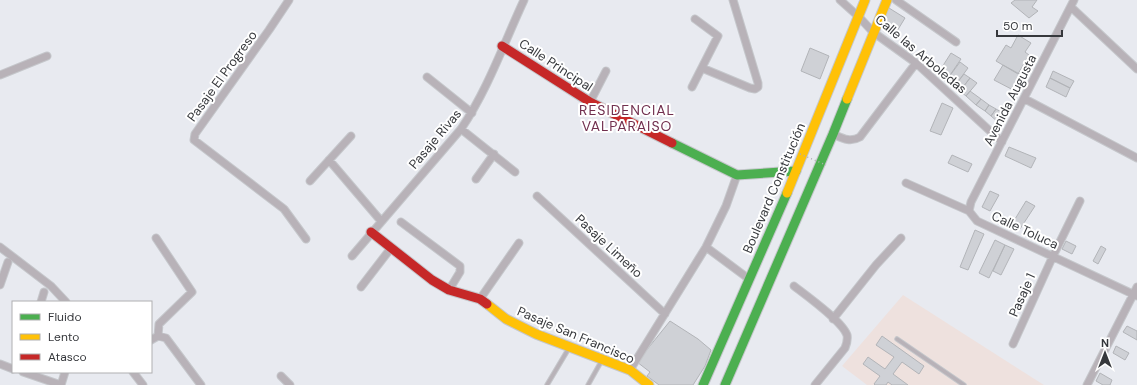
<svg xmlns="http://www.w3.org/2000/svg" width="1137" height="385" viewBox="0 0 1137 385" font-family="'DM Sans',sans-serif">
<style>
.medical{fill:#eee1de}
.building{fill:#cfd1d6;stroke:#b2b4b8}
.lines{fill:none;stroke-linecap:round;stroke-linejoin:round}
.lane-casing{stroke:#c5c7cb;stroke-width:5.5}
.street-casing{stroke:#c5c7cb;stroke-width:9}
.fast-casing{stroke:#c5c7cb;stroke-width:11}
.slow-casing{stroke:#c5c7cb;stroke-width:11}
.jam-casing{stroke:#c5c7cb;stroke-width:11}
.lane{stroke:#b8b2b8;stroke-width:3.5}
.street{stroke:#b8b2b8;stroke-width:7}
.fast{stroke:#4caf50;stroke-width:9}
.slow{stroke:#ffc107;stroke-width:9}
.jam{stroke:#c62828;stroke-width:9}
.path-bridge{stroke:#afadb1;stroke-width:1.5;stroke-dasharray:1 3;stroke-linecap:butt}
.labels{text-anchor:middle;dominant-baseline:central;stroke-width:4;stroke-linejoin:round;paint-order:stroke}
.street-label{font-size:13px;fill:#36383c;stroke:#fff}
.neighbourhood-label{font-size:14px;letter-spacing:1px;fill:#712f4e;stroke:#fff}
</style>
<rect width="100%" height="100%" fill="#e8eaf0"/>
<!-- medical -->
<path class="medical" d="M903,295L1044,385H867L842,366Z"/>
<!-- building -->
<path class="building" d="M1015,0H1037L1032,7L1038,11L1029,18L1011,3Z
M889,8L905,18L894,36L883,29L881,21Z
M1018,35L1031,43L1025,52L1029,55L1018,74L996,61L1006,45L1011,48Z
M810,48L829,56L820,79L801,71Z
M951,53L961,59L946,81L937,75Z
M960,62L968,68L954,87L946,81Z
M1003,65L1025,77L1017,92L994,80Z
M1053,71L1074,81L1070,88L1050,78Z
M964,74L970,78L960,91L954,87Z
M970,78L977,83L966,96L960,91Z
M1050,78L1070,88L1066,97L1046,87Z
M970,91L981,99L976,105L966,96Z
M981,99L989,105L985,111L976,105Z
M942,103L953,108L941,135L930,131Z
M989,105L996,109L991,116L985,111Z
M996,109L1006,115L1000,122H998L991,116Z
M1009,147L1036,158L1031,168L1005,156Z
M952,155L972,164L968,172L948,163Z
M990,191L999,195L990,211L982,207Z
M1026,201L1035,206L1020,229L1012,224Z
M975,230L984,234L968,270L960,267Z
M995,240L1005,245L989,278L979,273Z
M1066,241L1076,246L1072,254L1062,249Z
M1005,245L1014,249L1001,275L993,271Z
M1101,246L1106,249L1098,264L1093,261Z
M670,321L698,339L711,350L705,366L693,385H659L647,376L650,372L637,362Z
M1127,326L1137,331V340L1123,332Z
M882,336L924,366L919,374L902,362L893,374L908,385H892L888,382L886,385H875L874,384L880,376L863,364L868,357L885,369L894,357L876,345Z
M1116,346L1129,353L1125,360L1113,353Z
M1100,373L1112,380L1110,385H1103L1096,381Z"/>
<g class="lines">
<defs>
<path id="lane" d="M897,339L964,385
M547,385L569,348
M588,385L602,360"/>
<path id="street" d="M289,0L269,30L195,134L194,140L284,209L306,239
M840,0L859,17L873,32L916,63L1002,142
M896,0L956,42
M1071,7L1137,69
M702,68L750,88L755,89L758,87V83L733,0
M0,75L47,56
M427,77L472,113
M692,87L718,36L695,19
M1025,99L1137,158
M590,102L606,71
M461,129L515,172
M833,134C842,138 850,143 860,137L916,63
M329,160L381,221
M476,179L494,154
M310,181L351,136
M906,183L969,211L977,221L1137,296
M537,196L665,314
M969,211L971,202L1074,0
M401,222L460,266V272L449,290
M156,238L192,292L159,324L158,336
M0,247L51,286L66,302
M706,247L749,279
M352,256L461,129C488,89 504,43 524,0
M0,285L8,262
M794,286C807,296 842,321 847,335C848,340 847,343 845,348L815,385
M361,287L391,248
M480,299L519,243
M41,302L44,292
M833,319L876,265L901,238
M151,340L158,336L166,338L201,385
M1013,344L1053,256L1080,201
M0,364L13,369
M630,370L706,247L726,206L737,175
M23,372L61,385
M133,372L143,385
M281,376L290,385
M61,385L65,372
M1087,385L1137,287"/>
<path id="fast" d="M672,143L737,175L796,171
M703,385L787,193
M725,385L833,134L847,99"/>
<path id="slow" d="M847,99L887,0
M787,193L865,0
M487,304L506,319L536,334L630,370L649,385"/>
<path id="jam" d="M502,46L590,102L672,143
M371,232L432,280L449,290L480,299L487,304"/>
</defs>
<!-- lane casing -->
<use href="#lane" class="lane-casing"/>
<!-- street casing -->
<use href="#street" class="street-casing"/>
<!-- fast casing -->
<use href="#fast" class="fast-casing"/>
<!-- slow casing -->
<use href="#slow" class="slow-casing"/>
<!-- jam casing -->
<use href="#jam" class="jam-casing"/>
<!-- lane -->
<use href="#lane" class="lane"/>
<!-- street -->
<use href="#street" class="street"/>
<!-- fast -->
<use href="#fast" class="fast"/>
<!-- slow -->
<use href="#slow" class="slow"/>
<!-- jam -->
<use href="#jam" class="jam"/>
<!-- path-bridge -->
<path class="path-bridge" d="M800,154L826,165"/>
</g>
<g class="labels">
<!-- street labels -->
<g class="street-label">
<text transform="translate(921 54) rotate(40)">Calle las Arboledas</text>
<text transform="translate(556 65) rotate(33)">Calle Principal</text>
<text transform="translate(222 76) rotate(-54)">Pasaje El Progreso</text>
<text transform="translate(1010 100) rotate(-63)">Avenida Augusta</text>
<text transform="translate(435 139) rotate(-50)">Pasaje Rivas</text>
<text transform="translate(774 188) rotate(-67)">Boulevard Constitución</text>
<text transform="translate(1025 230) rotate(25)">Calle Toluca</text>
<text transform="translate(609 246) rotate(43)">Pasaje Limeño</text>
<text transform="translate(1022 295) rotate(-66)">Pasaje 1</text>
<text transform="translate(576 335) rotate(23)">Pasaje San Francisco</text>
</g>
<!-- neighbourhood labels -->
<g class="neighbourhood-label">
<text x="627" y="110">RESIDENCIAL<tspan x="627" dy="16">VALPARAISO</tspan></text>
</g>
</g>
<!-- legend -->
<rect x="12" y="301" width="140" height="72" fill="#ffffff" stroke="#afafb1"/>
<rect x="20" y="314" width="20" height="6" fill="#4caf50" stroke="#afafb1"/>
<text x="48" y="321" font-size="12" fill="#36383c">Fluido</text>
<rect x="20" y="334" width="20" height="6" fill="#ffc107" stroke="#afafb1"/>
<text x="48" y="341" font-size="12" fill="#36383c">Lento</text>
<rect x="20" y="354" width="20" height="6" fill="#c62828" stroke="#afafb1"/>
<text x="48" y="361" font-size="12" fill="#36383c">Atasco</text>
<!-- north arrow -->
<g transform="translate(1105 353)" stroke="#ffffff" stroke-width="3" paint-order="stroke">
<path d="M0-3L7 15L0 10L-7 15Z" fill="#36383c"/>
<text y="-6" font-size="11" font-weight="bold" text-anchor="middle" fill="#36383c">N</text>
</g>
<!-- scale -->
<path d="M997 30v6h65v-6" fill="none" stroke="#36383c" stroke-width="2"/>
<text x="1003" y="30" font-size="12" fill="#36383c" stroke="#ffffff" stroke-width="3" paint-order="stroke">50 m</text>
</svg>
